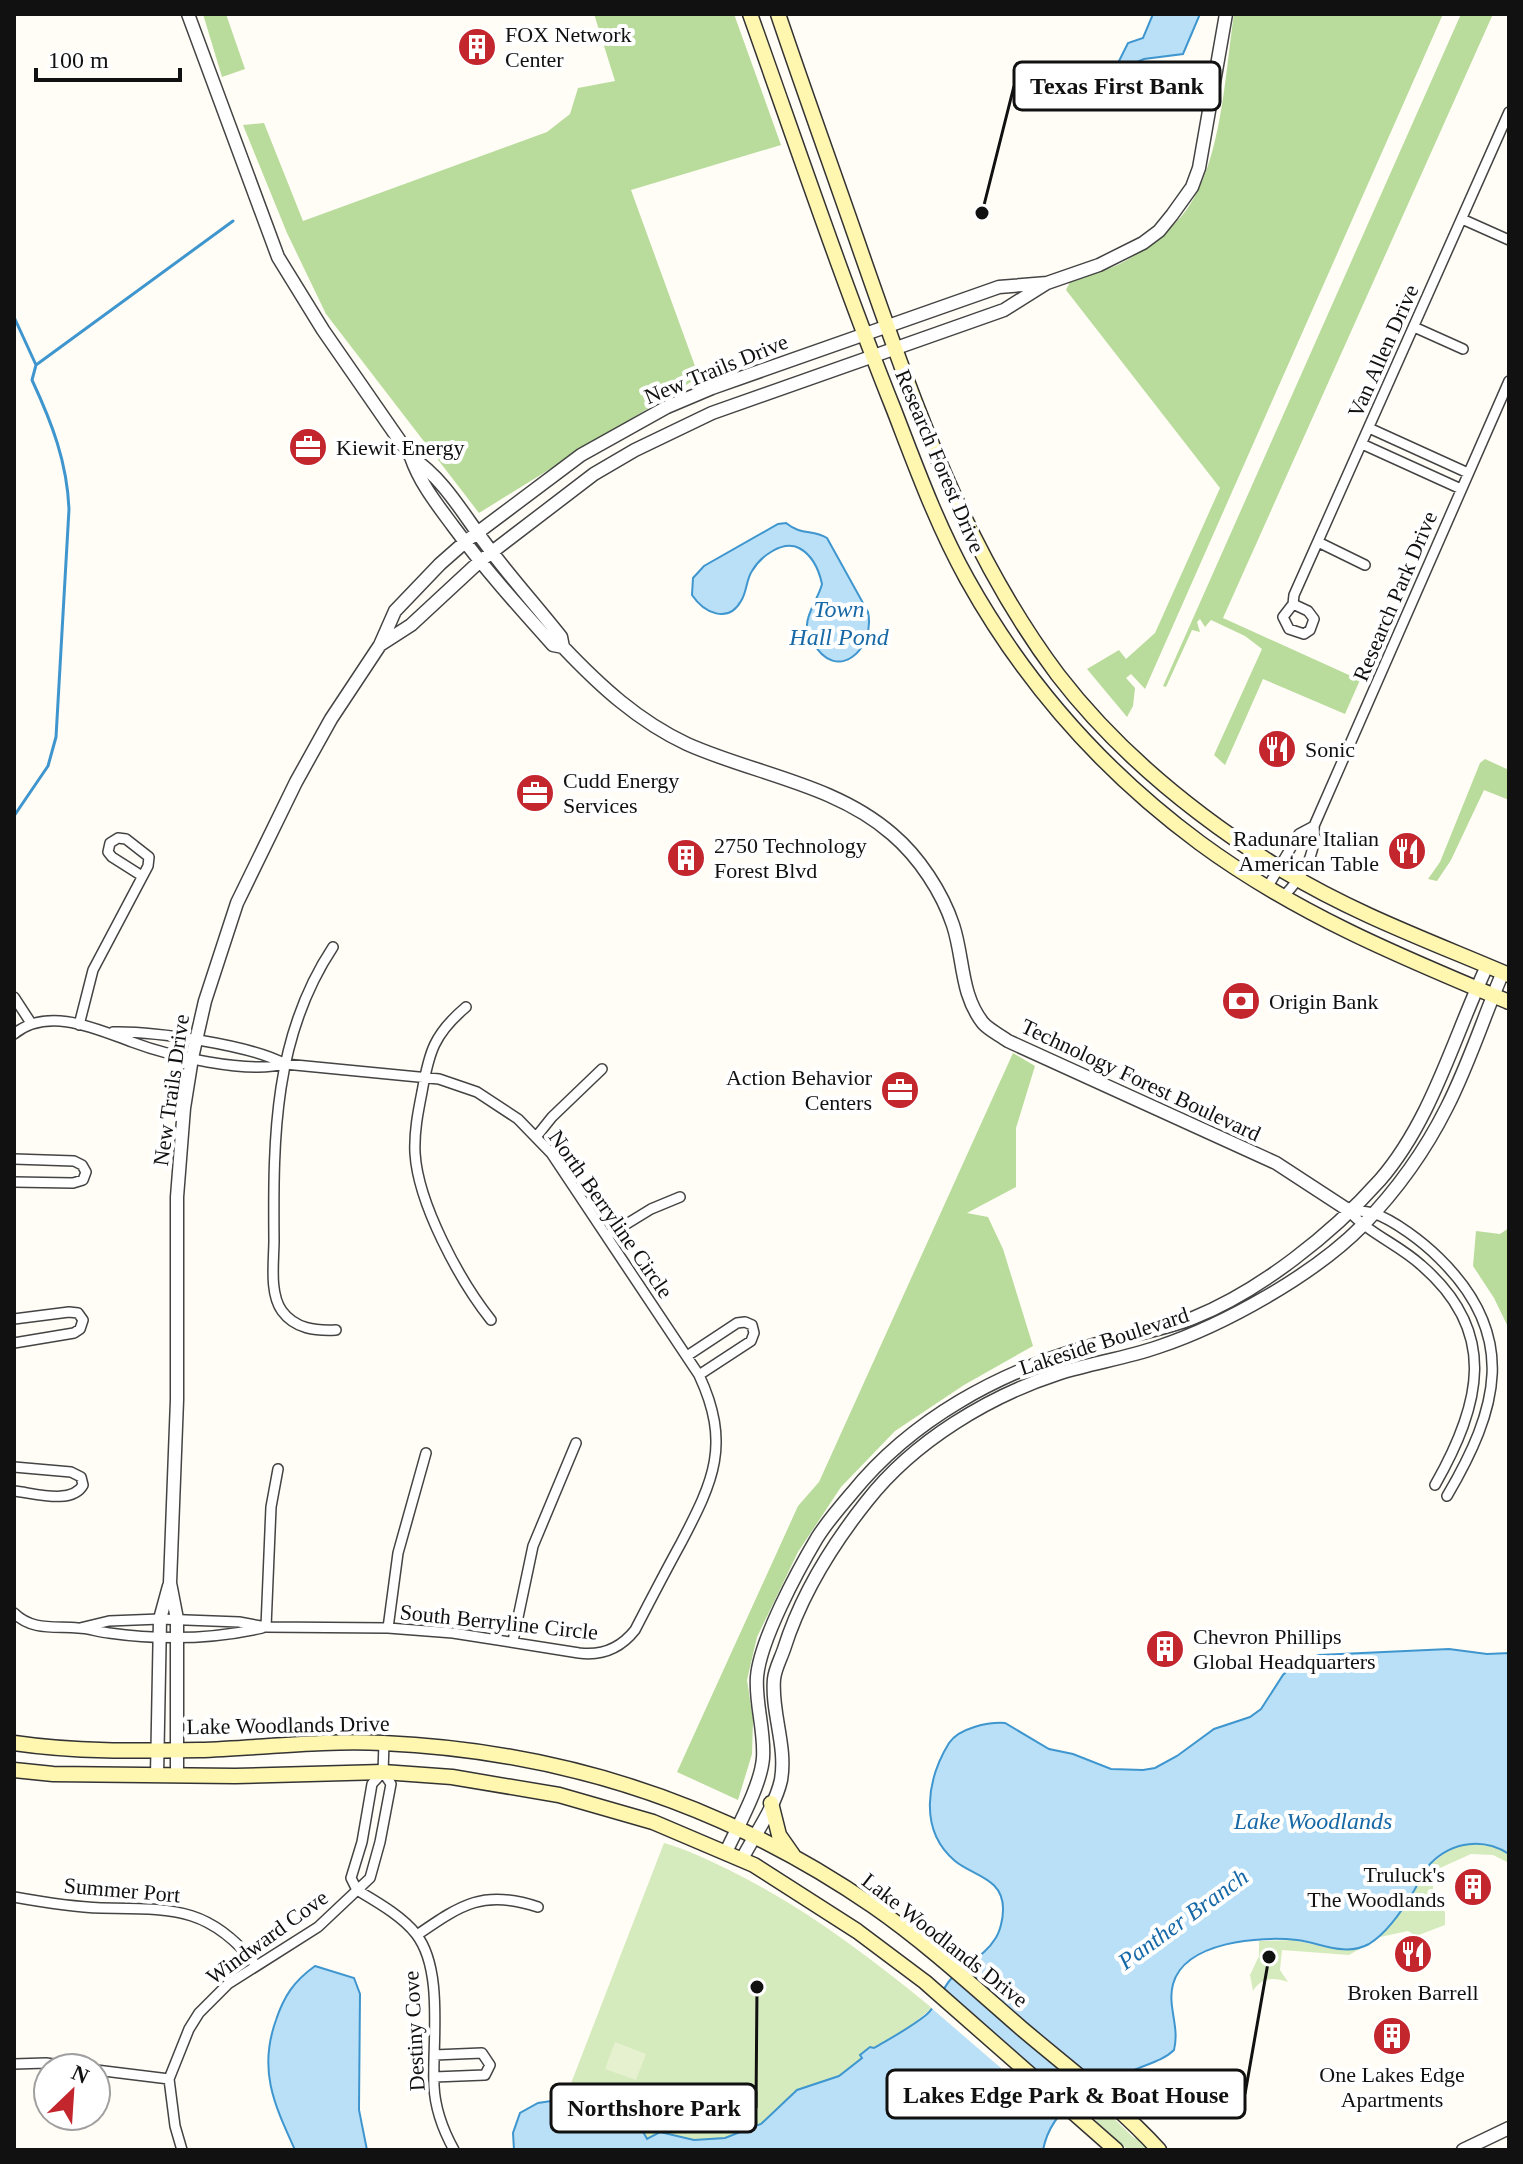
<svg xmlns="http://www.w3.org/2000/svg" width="1523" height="2164" viewBox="0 0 1523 2164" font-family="Georgia,serif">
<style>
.green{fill:#d5ebbd}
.forest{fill:#b9dc9c}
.pitch{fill:#e6f2cf}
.water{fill:#b9e0f7;stroke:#3f96cf;stroke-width:2}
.pier{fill:#fffdf5}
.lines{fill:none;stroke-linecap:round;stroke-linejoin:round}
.stream{stroke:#3f96cf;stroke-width:3}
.minor-casing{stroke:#444;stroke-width:12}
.tertiary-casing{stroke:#444;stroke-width:15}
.secondary-casing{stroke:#333;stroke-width:17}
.minor{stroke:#fff;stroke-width:9}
.tertiary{stroke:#fff;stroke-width:12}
.secondary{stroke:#fff6b0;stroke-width:14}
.labels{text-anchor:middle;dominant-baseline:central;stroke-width:8;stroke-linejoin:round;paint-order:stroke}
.poi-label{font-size:22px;fill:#111;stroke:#fff;text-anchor:start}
.street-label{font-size:22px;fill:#111;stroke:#fff}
.water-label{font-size:24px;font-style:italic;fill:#1768a6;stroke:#fff}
.leader{fill:none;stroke:#111;stroke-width:3}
.callout-dot{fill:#111;stroke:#fff;stroke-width:3}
.callout{fill:#fff;stroke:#111;stroke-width:3}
.callout-label{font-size:24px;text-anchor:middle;font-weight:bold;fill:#111}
</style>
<rect width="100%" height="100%" fill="#fffdf5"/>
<!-- green -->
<path class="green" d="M664,1843C686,1849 706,1859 727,1869C803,1906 867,1955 932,2008L909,2027L872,2049L869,2047L861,2055L862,2058L839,2076L797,2090L761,2124L725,2138L694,2140L661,2132L647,2139L640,2128L623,2125L563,2104Z
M1469,1843C1486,1842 1495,1845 1509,1854V1863L1493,1855L1471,1854L1440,1868L1433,1880V1899L1445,1912V1925L1416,1936L1408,1931L1380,1937L1349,1955L1282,1950L1280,1970L1288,1982C1273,1977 1262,1977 1253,1991L1250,1975L1259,1956V1941L1294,1940L1328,1948L1380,1934L1407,1902L1430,1865L1446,1852Z
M1105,2110L1134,2138L1136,2137L1149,2150H1128L1096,2121Z"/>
<!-- forest -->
<path class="forest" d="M203,14H226L245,69L222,77Z
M594,14H734L781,145L631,190L699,377L479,513L326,314L287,233L243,125L264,123L303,221L547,132L570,114L578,88L615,81Z
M1234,14H1443L1145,689L1131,674L1126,678L1135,688L1133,706L1127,717L1087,669L1119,650L1126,659L1155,633L1220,488L1066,290L1070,282C1088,275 1110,270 1127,260C1149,247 1172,230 1187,209C1222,160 1225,73 1234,14Z
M1461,14H1493L1223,618L1360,680L1345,714L1263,679L1225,765L1214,755L1262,649L1245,636L1211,620L1205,627L1200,619L1197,622L1200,632L1192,630L1166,687L1163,686Z
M1485,759L1509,770V800L1484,790L1451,860L1437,881L1428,879L1440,862L1480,763Z
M1013,1053L1035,1066L1016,1128V1187L967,1213L988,1217L1003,1249L1033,1346L964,1385L895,1431L841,1487L798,1552L757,1637L747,1680L753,1720L752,1754L738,1800L677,1772L798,1506L819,1482Z
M1509,1228V1329L1494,1298L1473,1266L1476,1231L1500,1234Z"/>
<!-- pitch -->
<path class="pitch" d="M615,2042L646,2054L636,2080L605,2069Z"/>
<!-- water -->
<path class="water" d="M1153,14H1200L1183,54L1144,59L1137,62L1119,96L1114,97L1104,94L1103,84L1106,77L1114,71L1128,43L1143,38Z
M786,523C802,536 812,529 827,538L868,612C876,649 836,685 813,642C811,637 807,630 807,625C807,612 819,597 822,584C819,570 812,555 799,548C782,540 760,557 752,571C746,580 747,592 741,601C728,624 704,613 692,595L693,578L704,566L778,524Z
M1449,1649L1487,1654L1509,1653V1854C1484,1838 1453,1841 1431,1863C1424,1871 1420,1880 1415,1889C1404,1908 1387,1933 1369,1944C1345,1957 1321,1943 1297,1940C1261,1936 1185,1941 1173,1984C1167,2007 1180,2026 1174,2050C1164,2060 1148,2064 1134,2070C1095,2085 1052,2104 1043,2150H514L513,2133L520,2113L538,2103L551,2101L623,2125L641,2128L647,2139L660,2132L694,2140L725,2138L761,2124L797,2090L839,2076L862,2058L860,2055L870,2047L874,2048C891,2038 910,2028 926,2015C937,2006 941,1991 950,1980C963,1965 985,1956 995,1939C1000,1932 1003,1919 1003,1910C1004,1878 973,1876 955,1861C918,1830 927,1779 949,1743C959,1728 988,1722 1005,1723L1049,1749L1073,1754L1111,1769L1143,1770L1155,1768L1177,1756L1214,1729L1250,1717L1261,1709L1283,1675L1295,1663L1319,1655Z
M315,1966L354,1978L360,1994L359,2110L367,2150H295C274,2104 258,2070 276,2020C284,1996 294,1981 315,1966Z"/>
<!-- pier -->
<path class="pier" d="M940,1986L1077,2104L1060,2119L929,2006Z"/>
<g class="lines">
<!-- stream -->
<path class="stream" d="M14,317L36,365
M14,816L48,766L56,737L69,509C67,462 52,423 32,380L36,365L233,221"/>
<defs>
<path id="minor" d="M1462,219L1509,240
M1414,327L1463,349
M1369,428L1468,473
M1362,444L1461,489
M1318,542L1365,565
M1293,604L1308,611L1314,619L1310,630L1304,634L1289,629L1283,617L1293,604L1294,595L1509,112
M1267,888L1299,834L1314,826
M1283,897C1302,877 1317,855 1314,826L1509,381
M333,947C274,1036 273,1136 274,1240C274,1261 269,1293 282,1311C295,1329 316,1331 336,1330
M14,997L31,1023
M466,1007C434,1034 429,1052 422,1092C418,1112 414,1132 415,1153C418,1204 460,1281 491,1320
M79,1025L93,970L148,866L149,857L126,839L118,838L110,843L108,852L112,857L142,876
M113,1032C153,1031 251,1045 285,1064
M14,1034C48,1006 97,1029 132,1042C169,1056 247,1074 285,1064L439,1079L477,1092L518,1119L551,1153L699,1375C731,1444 714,1480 681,1543C665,1572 650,1601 635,1630C620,1649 602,1656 579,1653L453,1633L388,1628L266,1627L239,1622L160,1619L109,1621L80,1628
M536,1137L552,1117L602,1069
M14,1159L74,1161L82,1165L86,1172L83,1180L73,1183L14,1182
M1348,1210C1356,1211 1365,1211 1373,1213C1394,1220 1423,1242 1439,1258C1519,1336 1498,1409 1447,1496
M1348,1210C1369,1234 1398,1244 1421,1265C1499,1332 1481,1404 1435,1485
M607,1236L651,1209L680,1197
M14,1319L69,1312L78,1313L83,1320L80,1329L74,1333L14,1343
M687,1356L737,1323L745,1322L752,1325L754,1333L751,1341L699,1375
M14,1467L71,1472L81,1477L83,1485C72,1505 34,1493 14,1491
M14,1613C32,1631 55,1626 78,1628C88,1628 98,1632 109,1633C159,1640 213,1639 262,1628
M266,1627L271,1507L278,1469
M388,1628L398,1553L426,1453
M513,1641L533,1546L576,1443
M357,1890C377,1902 402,1916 416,1934C444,1970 432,2042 434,2086C435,2109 443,2130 454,2150
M357,1890L351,1878L362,1842L372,1784L383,1772
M14,1897C42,1902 72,1907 101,1908C170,1909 209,1905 256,1965
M417,1935C462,1904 484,1889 538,1907
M434,2055L482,2053L490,2065L485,2075L434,2077
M14,2064L46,2063L83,2068
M96,2070L169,2079
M182,2150L175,2126L169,2079L189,2029L199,2013L228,1984L318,1927L370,1878L380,1842L391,1784L383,1772L384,1743"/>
<path id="tertiary" d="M188,14L278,257L323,330L411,457C420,483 436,503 453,526C484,568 518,606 553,645L563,647
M411,457C446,480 465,518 491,551C513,580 538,608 561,637L563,647C600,686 638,721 687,744C754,774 835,784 892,834C919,857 942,892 953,925C964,958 960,994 983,1023C989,1030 1000,1035 1008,1041L1276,1163L1348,1210
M380,645L411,625L479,562L594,474L635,450L712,413L1004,310L1047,283L1099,265L1143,243L1159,231L1172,215L1192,187L1199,168L1226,14
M157,1775L160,1619L169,1586
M177,1775V1619L170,1583L177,1400V1197L184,1108L192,1058L205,1001L237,903L296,782L331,719L380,645L395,611L440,564L465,542L581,455L667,407L712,388L999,287L1047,283
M726,1852C738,1826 761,1785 763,1758C765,1731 755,1703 757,1677C760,1640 798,1570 817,1538C827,1522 840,1507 852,1493C912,1419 999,1372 1090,1346C1124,1336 1160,1331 1193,1318C1260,1291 1332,1234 1380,1180C1432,1120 1454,1036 1487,966
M742,1859C755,1834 775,1807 781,1780C787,1746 771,1712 774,1679C775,1669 781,1658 784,1649C801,1595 832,1545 867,1501C914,1441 989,1396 1060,1373C1092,1363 1126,1358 1158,1347C1224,1325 1314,1275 1363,1225C1396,1191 1426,1149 1447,1107C1469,1064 1484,1016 1503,972
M1463,2150L1509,2128"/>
<path id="secondary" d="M750,14C797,146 842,280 894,410C916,467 937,525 967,579C1025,683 1104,772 1200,843C1295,913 1401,957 1509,1002
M778,14C805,94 834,174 862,255C913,401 964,550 1058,675C1118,753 1200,819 1284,871C1355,914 1432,942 1509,975
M14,1743C75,1752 137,1751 199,1750C260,1748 321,1740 383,1743C562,1751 725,1804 873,1906C925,1942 973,1986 1021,2028C1067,2067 1118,2105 1159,2150
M14,1770L53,1774L235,1776L383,1772L452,1777L559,1795L653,1822L754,1865L857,1931L925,1982L1116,2150
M771,1803L779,1835L793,1855"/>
</defs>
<!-- minor casing -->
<use href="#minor" class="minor-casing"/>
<!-- tertiary casing -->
<use href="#tertiary" class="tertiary-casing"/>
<!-- secondary casing -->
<use href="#secondary" class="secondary-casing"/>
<!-- minor -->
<use href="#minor" class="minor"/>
<!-- tertiary -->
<use href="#tertiary" class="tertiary"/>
<!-- secondary -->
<use href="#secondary" class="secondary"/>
</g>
<!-- icons -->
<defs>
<symbol id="building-disc" viewBox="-11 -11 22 22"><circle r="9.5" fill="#c4262e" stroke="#fff"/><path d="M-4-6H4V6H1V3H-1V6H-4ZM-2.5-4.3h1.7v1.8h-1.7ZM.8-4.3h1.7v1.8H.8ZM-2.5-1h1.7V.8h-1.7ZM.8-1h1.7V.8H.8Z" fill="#fff"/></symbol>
<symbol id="office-disc" viewBox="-11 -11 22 22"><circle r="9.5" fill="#c4262e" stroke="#fff"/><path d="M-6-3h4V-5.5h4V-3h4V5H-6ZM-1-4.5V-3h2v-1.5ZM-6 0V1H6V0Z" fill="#fff"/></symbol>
<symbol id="restaurant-disc" viewBox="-11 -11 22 22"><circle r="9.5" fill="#c4262e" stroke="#fff"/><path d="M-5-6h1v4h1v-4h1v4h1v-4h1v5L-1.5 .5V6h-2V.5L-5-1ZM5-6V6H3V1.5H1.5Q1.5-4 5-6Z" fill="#fff"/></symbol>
<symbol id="bank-disc" viewBox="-11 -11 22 22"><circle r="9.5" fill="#c4262e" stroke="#fff"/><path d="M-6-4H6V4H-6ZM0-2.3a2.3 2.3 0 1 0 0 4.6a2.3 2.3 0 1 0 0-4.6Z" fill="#fff"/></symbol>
</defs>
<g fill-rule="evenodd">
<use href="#building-disc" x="455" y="25" width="44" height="44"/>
<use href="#office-disc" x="286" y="425" width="44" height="44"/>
<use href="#restaurant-disc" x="1255" y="727" width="44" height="44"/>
<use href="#office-disc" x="513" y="771" width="44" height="44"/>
<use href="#restaurant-disc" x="1385" y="829" width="44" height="44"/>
<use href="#building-disc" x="664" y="836" width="44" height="44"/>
<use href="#bank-disc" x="1219" y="979" width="44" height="44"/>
<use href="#office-disc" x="878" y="1068" width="44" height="44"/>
<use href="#building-disc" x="1143" y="1627" width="44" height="44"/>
<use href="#building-disc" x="1451" y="1865" width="44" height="44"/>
<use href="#restaurant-disc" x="1391" y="1932" width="44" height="44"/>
<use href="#building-disc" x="1370" y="2014" width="44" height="44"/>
</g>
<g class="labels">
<!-- poi labels -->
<g class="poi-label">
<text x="505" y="34">FOX Network<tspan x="505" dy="25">Center</tspan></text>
<text x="336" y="447">Kiewit Energy</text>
<text x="1305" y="749">Sonic</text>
<text x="563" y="780">Cudd Energy<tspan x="563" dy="25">Services</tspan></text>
<text x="1379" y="838" text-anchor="end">Radunare Italian<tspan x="1379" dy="25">American Table</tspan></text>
<text x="714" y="845">2750 Technology<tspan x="714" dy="25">Forest Blvd</tspan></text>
<text x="1269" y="1001">Origin Bank</text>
<text x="872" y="1077" text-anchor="end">Action Behavior<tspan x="872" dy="25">Centers</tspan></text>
<text x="1193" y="1636">Chevron Phillips<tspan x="1193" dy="25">Global Headquarters</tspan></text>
<text x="1445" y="1874" text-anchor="end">Truluck's<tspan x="1445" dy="25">The Woodlands</tspan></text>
<text x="1413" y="1992" text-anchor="middle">Broken Barrell</text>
<text x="1392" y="2074" text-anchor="middle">One Lakes Edge<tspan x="1392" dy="25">Apartments</tspan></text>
</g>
<!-- street labels -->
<g class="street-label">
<text transform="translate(1383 351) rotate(-66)">Van Allen Drive</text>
<text transform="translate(716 369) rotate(-22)">New Trails Drive</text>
<text transform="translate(940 461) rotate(67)">Research Forest Drive</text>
<text transform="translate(1395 596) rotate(-67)">Research Park Drive</text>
<text transform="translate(1141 1080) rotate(25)">Technology Forest Boulevard</text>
<text transform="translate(171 1090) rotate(-82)">New Trails Drive</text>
<text transform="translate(611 1214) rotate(55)">North Berryline Circle</text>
<text transform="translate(1104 1341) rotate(-18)">Lakeside Boulevard</text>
<text transform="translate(499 1622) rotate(6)">South Berryline Circle</text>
<text transform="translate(288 1725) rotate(-1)">Lake Woodlands Drive</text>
<text transform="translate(122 1890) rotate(5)">Summer Port</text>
<text transform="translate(267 1937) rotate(-36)">Windward Cove</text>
<text transform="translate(945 1940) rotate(38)">Lake Woodlands Drive</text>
<text transform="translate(414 2031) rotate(-93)">Destiny Cove</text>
</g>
<!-- water labels -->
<g class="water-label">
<text x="839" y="609">Town<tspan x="839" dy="28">Hall Pond</tspan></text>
<text x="1313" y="1821">Lake Woodlands</text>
<text transform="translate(1183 1919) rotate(-36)">Panther Branch</text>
</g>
</g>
<!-- callouts -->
<path class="leader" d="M982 213L1014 86M1269 1957L1245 2094M757 1987L756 2108"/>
<g class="callout-dot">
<circle cx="982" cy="213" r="8"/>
<circle cx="1269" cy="1957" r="8"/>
<circle cx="757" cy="1987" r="8"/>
</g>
<g class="callout">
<rect x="1014" y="62" width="206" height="48" rx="8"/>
<rect x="887" y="2070" width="358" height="48" rx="8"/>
<rect x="551" y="2084" width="205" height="48" rx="8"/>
</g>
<g class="callout-label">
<text x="1117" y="94">Texas First Bank</text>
<text x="1066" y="2103">Lakes Edge Park &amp; Boat House</text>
<text x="654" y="2116">Northshore Park</text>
</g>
<!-- border -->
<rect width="1523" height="2164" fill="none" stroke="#111111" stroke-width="32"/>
<!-- north arrow -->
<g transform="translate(72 2092) rotate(25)"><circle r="38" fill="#ffffff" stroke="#a0a0a0" stroke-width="2"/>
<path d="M0-6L14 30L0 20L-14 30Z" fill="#c4262e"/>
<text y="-12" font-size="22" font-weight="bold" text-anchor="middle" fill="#111111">N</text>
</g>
<!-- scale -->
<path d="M36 68v12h144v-12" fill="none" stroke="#111111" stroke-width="4"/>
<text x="48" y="68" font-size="24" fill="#111111" stroke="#ffffff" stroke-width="6" paint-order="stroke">100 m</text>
</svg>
